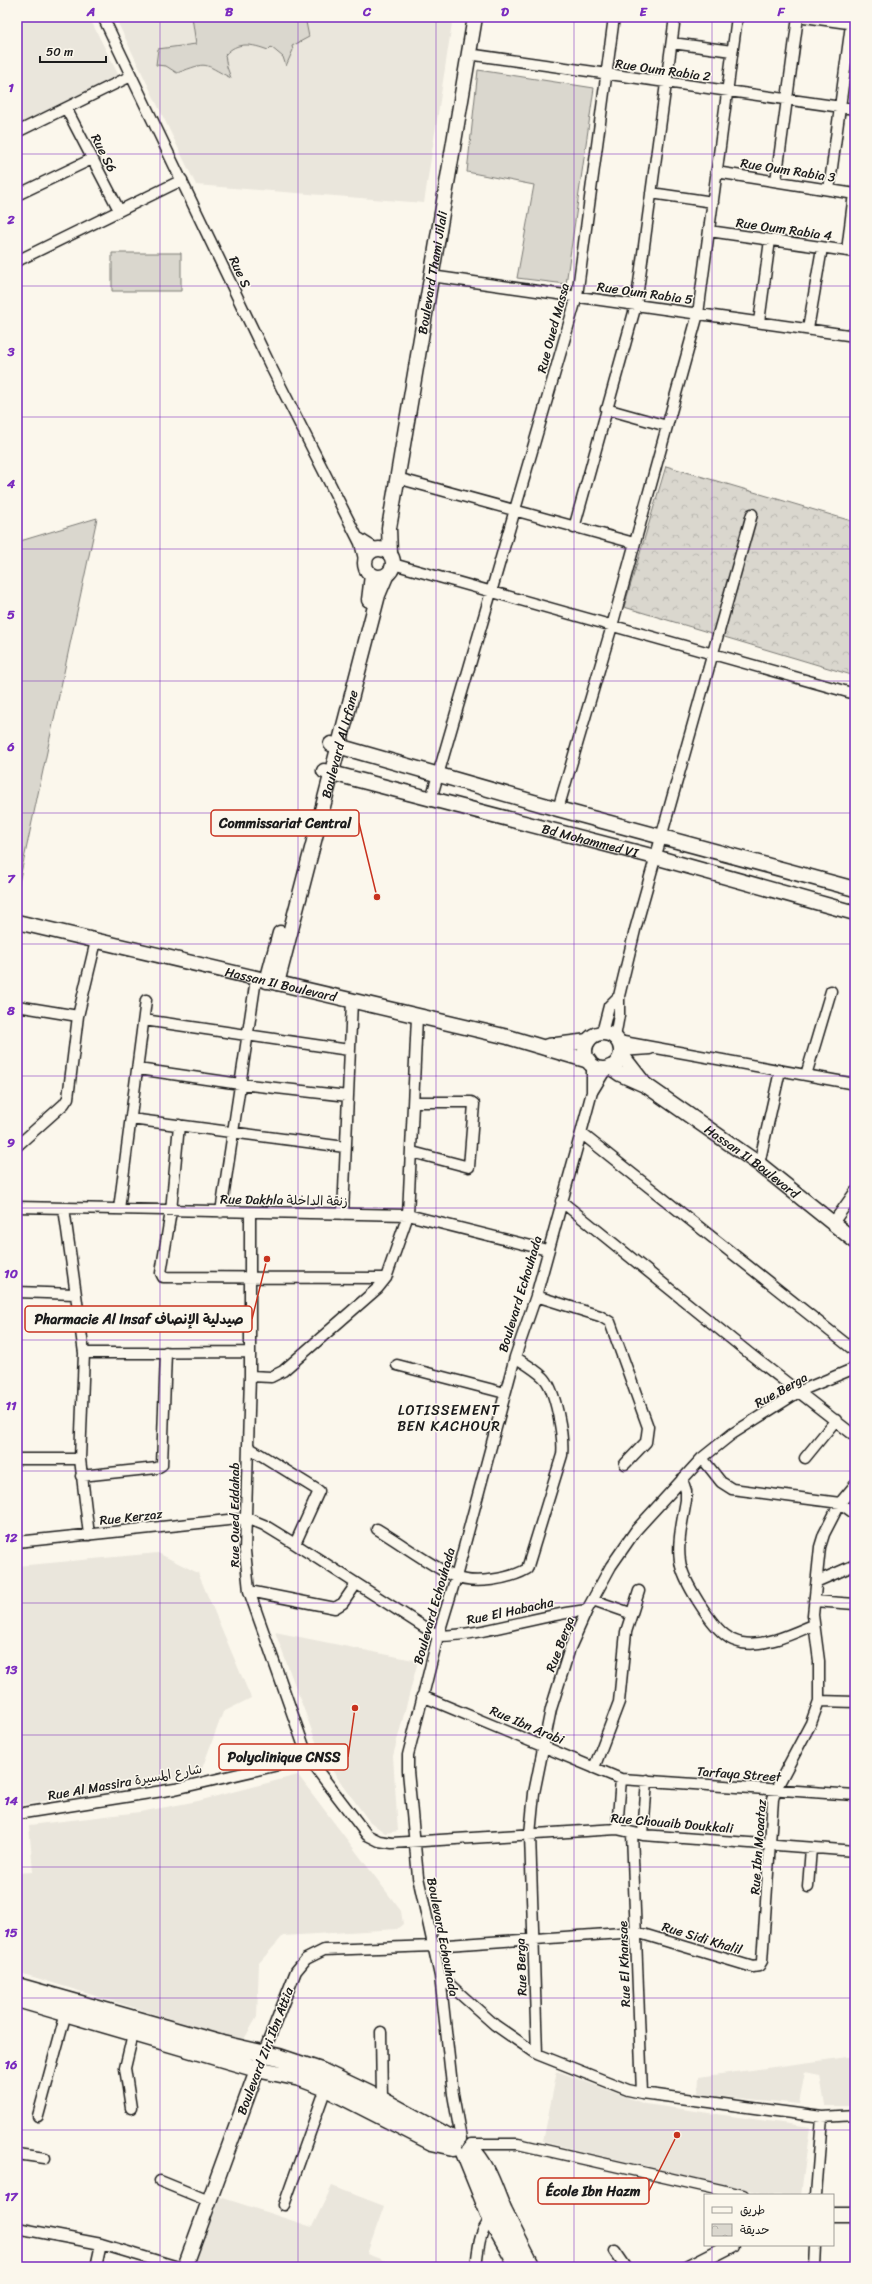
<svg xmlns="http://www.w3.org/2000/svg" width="872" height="2284" viewBox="0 0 872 2284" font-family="Sriracha,'Playpen Sans Arabic',sans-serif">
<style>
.built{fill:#eae6dc}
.grass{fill:#dad7ce;stroke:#7b7a75}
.park{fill:url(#park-crowns);stroke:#7b7a75}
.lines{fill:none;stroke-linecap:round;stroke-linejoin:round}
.street-casing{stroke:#1c1c1c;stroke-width:13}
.secondary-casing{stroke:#1c1c1c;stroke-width:17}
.primary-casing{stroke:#1c1c1c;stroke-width:19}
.street{stroke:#fbf7ec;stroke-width:10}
.secondary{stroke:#fbf7ec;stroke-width:14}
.primary{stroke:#fbf7ec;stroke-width:16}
.grid{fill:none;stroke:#7b2cbf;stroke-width:1;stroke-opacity:0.55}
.labels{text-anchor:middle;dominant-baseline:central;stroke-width:3;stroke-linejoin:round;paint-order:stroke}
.street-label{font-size:13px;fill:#1c1c1c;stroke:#fbf7ec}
.neighbourhood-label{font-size:14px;letter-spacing:1px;fill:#1c1c1c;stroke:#fbf7ec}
.leader{fill:none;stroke:#c8321e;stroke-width:1.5}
.callout-dot{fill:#c8321e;stroke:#fbf7ec;stroke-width:1.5}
.callout{fill:#fbf7ec;stroke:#c8321e;stroke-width:1.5}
.callout-label{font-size:14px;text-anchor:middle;font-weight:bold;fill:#1c1c1c}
.neatline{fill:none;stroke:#7b2cbf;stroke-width:1.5}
.grid-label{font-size:13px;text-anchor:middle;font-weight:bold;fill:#7b2cbf}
</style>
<defs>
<pattern id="park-crowns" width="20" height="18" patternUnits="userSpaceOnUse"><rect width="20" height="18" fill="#dad7ce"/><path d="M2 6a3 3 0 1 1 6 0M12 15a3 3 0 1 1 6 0" fill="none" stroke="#bab8b0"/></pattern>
</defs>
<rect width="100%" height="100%" fill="#fbf7ec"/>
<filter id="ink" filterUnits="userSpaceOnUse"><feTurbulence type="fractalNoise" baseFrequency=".025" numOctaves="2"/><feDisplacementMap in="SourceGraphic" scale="8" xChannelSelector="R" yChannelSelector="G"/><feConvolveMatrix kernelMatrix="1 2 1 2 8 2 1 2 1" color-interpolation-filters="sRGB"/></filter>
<g filter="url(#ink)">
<!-- built -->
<path class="built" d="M17,17H89L120,78L17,124Z
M115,17H453L424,203L196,185Z
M158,1553L198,1573L251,1698L223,1712L200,1774L17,1806V1566Z
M275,1632L418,1661L393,1756L398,1831L385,1833L369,1821L321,1755Z
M298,1775L401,1911L403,1924L397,1929L283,1936L259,1963L257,2017L243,2041L17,1972V1873L33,1872L29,1825L140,1812L198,1801Z
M855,2056V2106H825L820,2075L805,2072L799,2104L698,2094L699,2077Z
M557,2071L645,2104L810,2127L801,2195H770L543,2142Z
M332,2186L384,2206L367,2254L401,2267H194L220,2197L312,2227Z"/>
<!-- grass -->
<path class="grass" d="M192,17H305L309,37L292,46L293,50L286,66L283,57L271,47L268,50C252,44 237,41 225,55L227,67L231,78C201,63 210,61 177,73L166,66L156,65L158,49L196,44Z
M478,70L594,88L566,284L517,278L534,185L467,172Z
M112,253H181V291H112Z
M97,518L17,892V542Z"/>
<!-- park -->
<path class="park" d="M666,466L855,522V676L624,607Z"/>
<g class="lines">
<defs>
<path id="street" d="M103,17L270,365L360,543L365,563
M804,17L855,24
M672,43L732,51
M468,54L855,109
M66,108L119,210
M17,132L131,76
M716,172L855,194
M776,181L798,17
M829,190L852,17
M651,193L713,202
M17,195L92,159
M709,231L855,252
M847,251L854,193
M17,261L182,180
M431,276L855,336
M759,322L770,240
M808,329L822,248
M606,409L667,426
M397,478L634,543
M574,528L636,305L675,17
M357,537L376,549
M393,564L855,694
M431,799L577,296L614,17
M558,809L612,626L698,314L737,17
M17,1006L78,1016
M144,1020L349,1050
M602,1033L609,1006L619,996
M615,1037L619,1015V996L635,930L752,514
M618,1041L855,1084
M621,1051L650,1049
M138,1069L240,1084L348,1096
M806,1075L831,991
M592,1092L606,1069
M131,1119L345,1147
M179,1125L171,1211L161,1273L163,1277L386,1278
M581,1133L855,1351
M17,1146L64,1104L68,1098L78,1016L96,941
M412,1152L469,1167L474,1104L471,1102H414
M759,1164L780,1071
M561,1201L750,1354L855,1436
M17,1207L408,1215L547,1250
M64,1208L84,1353L80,1459L89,1535
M119,1209L146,1000
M221,1212L256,979
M250,1212V1376L245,1551L249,1591L308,1758L367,1835L379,1841L392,1843L617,1829L643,1835L855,1851
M343,1214L352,1001
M833,1223L855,1192
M17,1292L75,1294
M536,1296L600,1316L610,1322L648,1427L646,1442L625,1464
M84,1353L250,1352
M397,1365L505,1393
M250,1376L271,1377L283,1371L378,1288L386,1278L408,1215L417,1017
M248,1447L319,1491L295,1544
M702,1458L721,1482L732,1489L840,1503L855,1514
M805,1458L836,1420
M17,1459H80
M81,1476L157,1468L162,1465L166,1352
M682,1479L686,1491V1500C683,1519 677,1542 680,1561C682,1580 712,1627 728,1637C731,1640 738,1642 742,1643C765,1647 792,1634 813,1625
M377,1529C402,1544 430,1565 455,1577C474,1585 510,1579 527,1569L562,1455C564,1438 556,1389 543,1377C535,1369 524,1363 515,1357
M17,1542L247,1518L264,1525L295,1544L438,1636C488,1635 537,1615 587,1610
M818,1581L855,1565
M249,1591L335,1608L343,1603L356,1584
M593,1600L630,1613
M814,1601L855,1604
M422,1696L621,1779L855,1795
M819,1701L855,1702
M594,1768L619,1702L626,1632L639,1591
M17,1814L175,1789L308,1758
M617,1829L621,1779
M632,1833L642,2093
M643,1835L647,1780
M808,1887L811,1848
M440,1976L495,2025L537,2054L628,2090L642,2093L822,2117L855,2115
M381,2032L382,2100
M263,2054L296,1971L306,1959L324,1950L433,1946L636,1932L753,1967L759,1966L762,1961L773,1799L776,1789L811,1723L819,1701V1661L813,1615L820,1547L824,1534L840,1503L855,1485
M537,2054L530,1834L534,1793L551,1709L570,1648L587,1610L611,1566L636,1530L702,1458L732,1434L800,1391L855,1368
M131,2108L125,2068L133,2034
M38,2116L66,2013
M461,2139L453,2094L440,1976L418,1877L408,1771V1755L438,1636L456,1577L515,1357L536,1296L581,1133L592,1092V1065
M471,2144H518L743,2195
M17,2154L45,2158
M160,2181L209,2201
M816,2195L822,2117
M284,2205L326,2088
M17,2228L101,2244L178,2267
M615,2251L626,2267
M96,2267L101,2244
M476,2267C478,2251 479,2225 495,2217
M815,2267L816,2245"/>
<g id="secondary">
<circle cx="379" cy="563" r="14"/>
<path id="s1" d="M390,554L389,528L475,17"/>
<path d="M369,600L372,575"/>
<path d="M331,744L558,809L855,889"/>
<path id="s2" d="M324,771L655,857L855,913"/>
<path id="s3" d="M17,922L508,1037L589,1061"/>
<path d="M267,981L280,933"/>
<path id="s4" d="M277,983L378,595L386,576"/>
<circle cx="603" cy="1051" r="18"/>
<path d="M548,1046L588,1041"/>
<path d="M621,1054L646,1086"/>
<path id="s5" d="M610,1067L620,1074L647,1086L759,1164L855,1241"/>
<path d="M833,2214H855"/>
<path d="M185,2267L261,2059"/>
<path d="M689,2267L732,2245"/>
</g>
<path id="primary" d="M17,1986L222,2044L279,2057L321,2071L382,2100L456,2141
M17,1999L257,2069L300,2078L326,2088L432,2142L454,2147
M471,2149C489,2167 494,2190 504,2212C513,2230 523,2249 532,2267
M465,2155L491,2219L518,2267"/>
</defs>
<!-- street casing -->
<use href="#street" class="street-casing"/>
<!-- secondary casing -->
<use href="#secondary" class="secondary-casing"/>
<!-- primary casing -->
<use href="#primary" class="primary-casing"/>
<!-- street -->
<use href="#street" class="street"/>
<!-- secondary -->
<use href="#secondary" class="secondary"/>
<!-- primary -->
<use href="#primary" class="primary"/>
</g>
</g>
<!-- grid -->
<path class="grid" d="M160,17V2267M298,17V2267M436,17V2267M574,17V2267M712,17V2195M17,154H855M17,286H855M17,417H855M17,549H855M17,681H855M17,813H855M17,944H855M17,1076H855M17,1208H855M17,1340H855M17,1471H855M17,1603H855M17,1735H855M17,1867H855M17,1998H855M17,2130H855M712,2245V2267"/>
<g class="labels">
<!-- street labels -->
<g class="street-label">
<text transform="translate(663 70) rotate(8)">Rue Oum Rabia 2</text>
<text transform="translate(104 153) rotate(63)">Rue S6</text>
<text transform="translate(788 170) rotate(9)">Rue Oum Rabia 3</text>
<text transform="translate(784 229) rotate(8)">Rue Oum Rabia 4</text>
<text transform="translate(240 272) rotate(65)">Rue S</text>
<text stroke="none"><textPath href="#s1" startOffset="285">Boulevard Thami Jilali</textPath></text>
<text transform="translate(645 293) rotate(8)">Rue Oum Rabia 5</text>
<text transform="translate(553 328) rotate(-75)">Rue Oued Massa</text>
<text stroke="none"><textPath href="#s4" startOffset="247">Boulevard Al Irfane</textPath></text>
<text stroke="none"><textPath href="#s2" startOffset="275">Bd Mohammed VI</textPath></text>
<text stroke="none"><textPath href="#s3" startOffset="271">Hassan II Boulevard</textPath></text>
<text stroke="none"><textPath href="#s5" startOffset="171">Hassan II Boulevard</textPath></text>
<text transform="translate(284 1200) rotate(1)">Rue Dakhla زنقة الداخلة</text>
<text transform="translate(520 1294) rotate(-73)">Boulevard Echouhada</text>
<text transform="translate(781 1390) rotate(-29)">Rue Berga</text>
<text transform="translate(234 1515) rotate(-90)">Rue Oued Eddahab</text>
<text transform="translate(131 1517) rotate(-6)">Rue Kerzaz</text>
<text transform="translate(434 1606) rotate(-74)">Boulevard Echouhada</text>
<text transform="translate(510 1611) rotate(-12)">Rue El Habacha</text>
<text transform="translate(560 1644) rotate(-69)">Rue Berga</text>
<text transform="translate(527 1725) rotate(23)">Rue Ibn Arabi</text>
<text transform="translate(739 1774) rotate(4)">Tarfaya Street</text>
<text transform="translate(125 1782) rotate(-10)">Rue Al Massira شارع المسيرة</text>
<text transform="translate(672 1823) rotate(5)">Rue Chouaib Doukkali</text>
<text transform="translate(758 1847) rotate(-86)">Rue Ibn Moaataz</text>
<text transform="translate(443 1937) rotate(79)">Boulevard Echouhada</text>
<text transform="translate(702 1938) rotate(17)">Rue Sidi Khalil</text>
<text transform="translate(624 1964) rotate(-92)">Rue El Khansae</text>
<text transform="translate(521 1967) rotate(-92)">Rue Berga</text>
<text transform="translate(265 2051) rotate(-69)">Boulevard Ziri Ibn Attia</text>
</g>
<!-- neighbourhood labels -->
<g class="neighbourhood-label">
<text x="449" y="1410">LOTISSEMENT<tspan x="449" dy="16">BEN KACHOUR</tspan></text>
</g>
</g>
<!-- callouts -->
<path class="leader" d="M377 897L359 823M267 1259L252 1319M355 1708L348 1757M677 2135L649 2191"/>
<g class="callout-dot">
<circle cx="377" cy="897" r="4"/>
<circle cx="267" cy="1259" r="4"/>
<circle cx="355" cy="1708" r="4"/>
<circle cx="677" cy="2135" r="4"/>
</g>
<g class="callout">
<rect x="211" y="810" width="148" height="26" rx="4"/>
<rect x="25" y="1306" width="227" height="26" rx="4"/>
<rect x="219" y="1744" width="129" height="26" rx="4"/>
<rect x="538" y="2178" width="111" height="26" rx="4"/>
</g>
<g class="callout-label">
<text x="285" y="828">Commissariat Central</text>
<text x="139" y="1324">Pharmacie Al Insaf صيدلية الإنصاف</text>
<text x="284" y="1762">Polyclinique CNSS</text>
<text x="593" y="2196">École Ibn Hazm</text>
</g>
<!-- margin -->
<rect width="872" height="2284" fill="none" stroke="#fbf7ec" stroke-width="44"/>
<!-- legend -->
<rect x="704" y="2194" width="130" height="52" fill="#fbf7ec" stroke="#a29f99"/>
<rect x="712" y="2207" width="20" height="6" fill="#fbf7ec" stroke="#a29f99"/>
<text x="740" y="2214" font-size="12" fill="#1c1c1c">طريق</text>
<rect x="712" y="2224" width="20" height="12" fill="url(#park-crowns)" stroke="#a29f99"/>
<text x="740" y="2234" font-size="12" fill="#1c1c1c">حديقة</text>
<!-- scale -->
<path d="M40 56v6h66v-6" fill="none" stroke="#1c1c1c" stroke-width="2"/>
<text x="46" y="56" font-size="12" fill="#1c1c1c" stroke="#fbf7ec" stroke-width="3" paint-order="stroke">50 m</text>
<rect x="22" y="22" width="828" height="2240" class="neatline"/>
<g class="grid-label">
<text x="91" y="16">A</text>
<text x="229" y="16">B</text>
<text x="367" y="16">C</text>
<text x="505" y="16">D</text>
<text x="643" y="16">E</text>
<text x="781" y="16">F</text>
<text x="11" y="92">1</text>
<text x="11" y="224">2</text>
<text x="11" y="356">3</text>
<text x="11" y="488">4</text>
<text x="11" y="619">5</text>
<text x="11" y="751">6</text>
<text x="11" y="883">7</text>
<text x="11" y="1015">8</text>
<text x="11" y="1147">9</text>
<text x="11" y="1278">10</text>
<text x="11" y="1410">11</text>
<text x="11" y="1542">12</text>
<text x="11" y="1674">13</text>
<text x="11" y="1805">14</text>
<text x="11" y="1937">15</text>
<text x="11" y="2069">16</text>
<text x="11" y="2201">17</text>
</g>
</svg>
